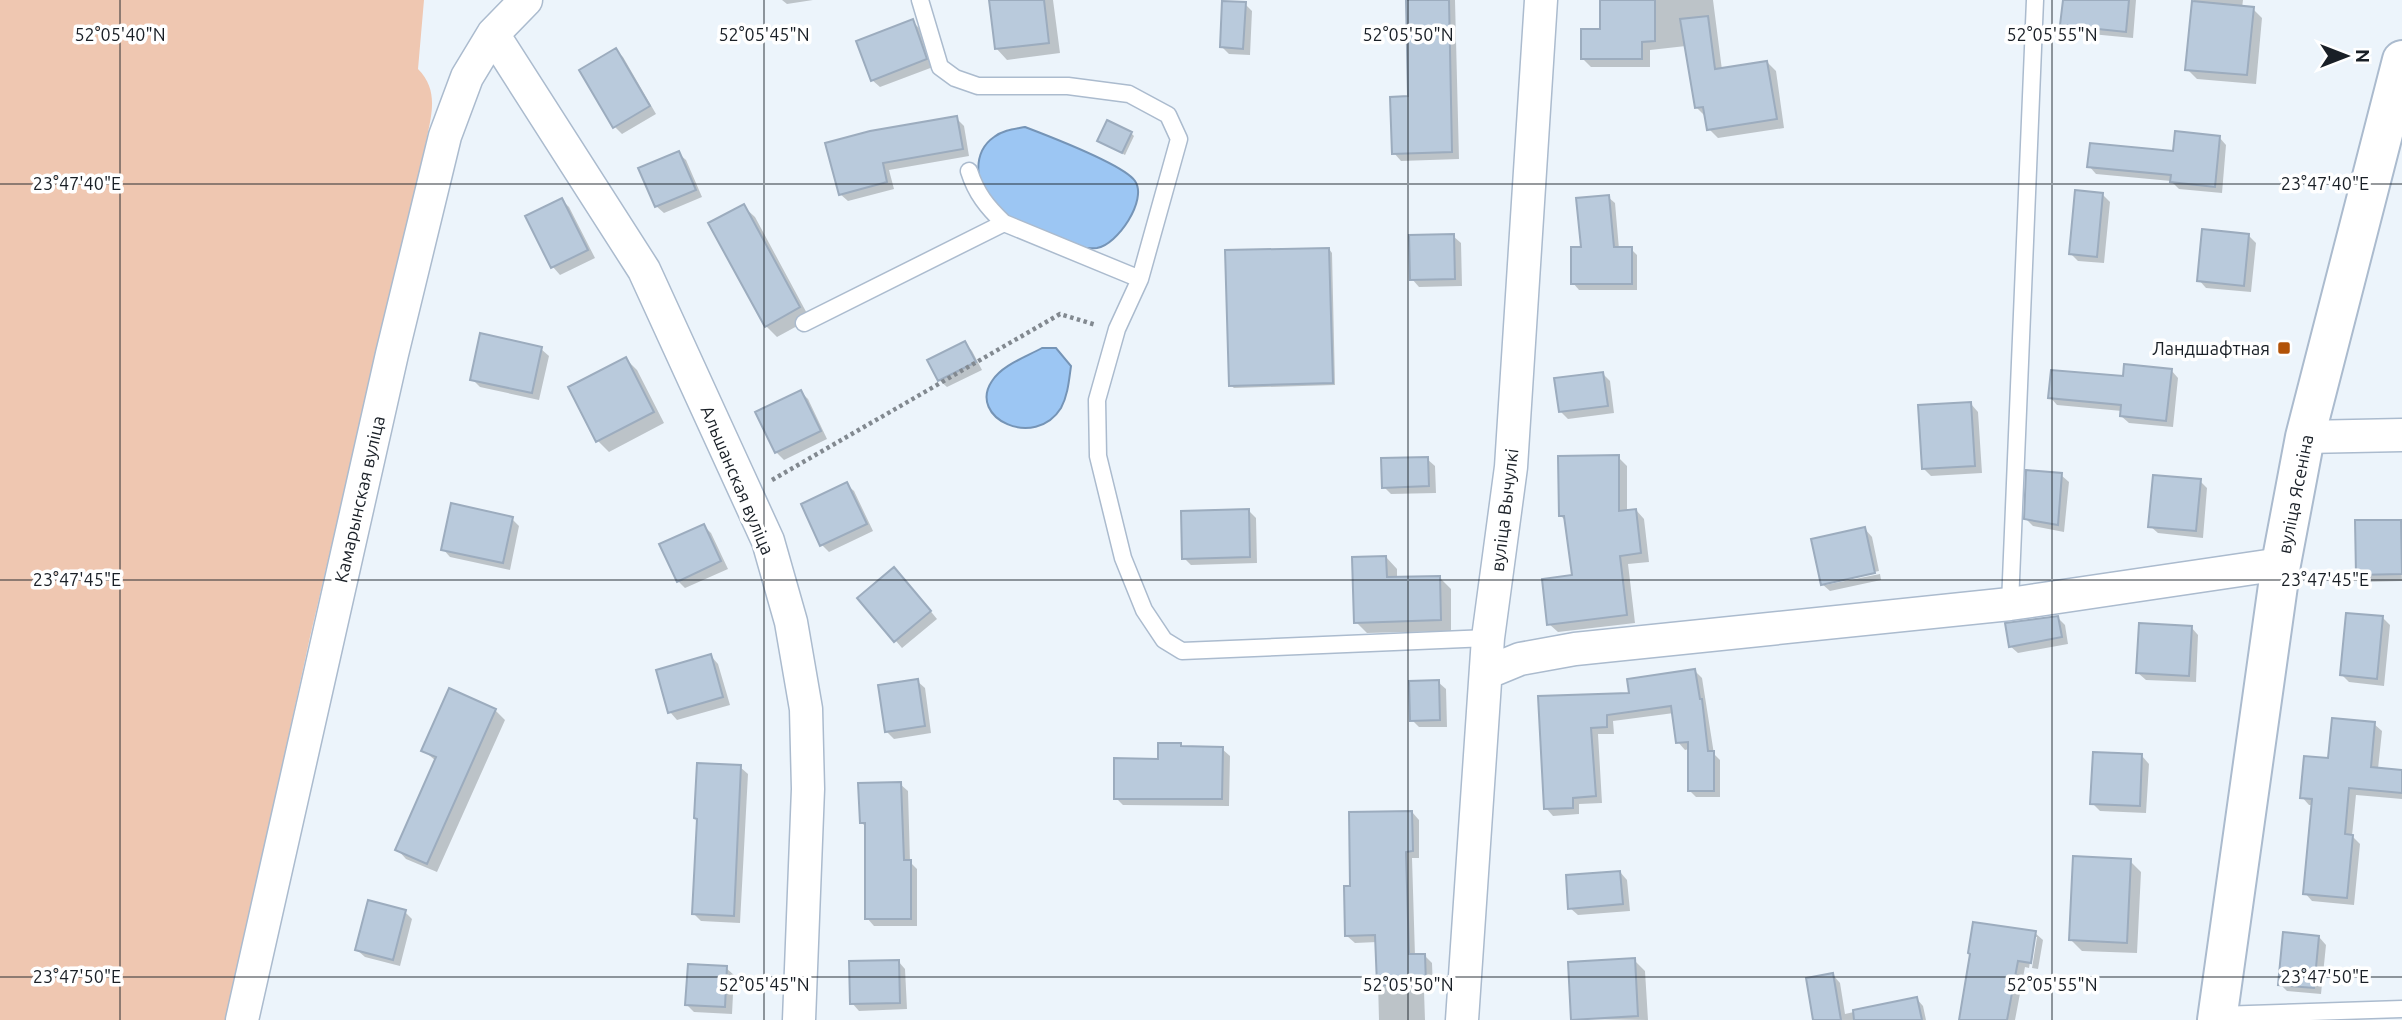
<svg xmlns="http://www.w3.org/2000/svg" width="2402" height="1020" viewBox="0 0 2402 1020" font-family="Ubuntu,sans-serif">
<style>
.green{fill:#efc7b1}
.water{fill:#9cc6f3;stroke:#7594b6;stroke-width:2}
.shadow{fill:#0003}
.building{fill:#b9cadc;stroke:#9cacbe;stroke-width:2}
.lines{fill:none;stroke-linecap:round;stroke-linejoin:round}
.lane-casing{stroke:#abbbce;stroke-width:19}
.street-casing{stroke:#abbbce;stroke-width:35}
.secondary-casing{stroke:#abbbce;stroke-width:42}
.path{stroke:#828990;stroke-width:4.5;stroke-dasharray:3.5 3.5;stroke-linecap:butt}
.lane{stroke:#fff;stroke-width:16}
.street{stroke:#fff;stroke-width:32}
.secondary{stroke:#fff;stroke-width:38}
.ticks{fill:none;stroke:#191f26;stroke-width:2;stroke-opacity:0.45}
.poi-dot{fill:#b25207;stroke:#fff;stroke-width:2.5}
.labels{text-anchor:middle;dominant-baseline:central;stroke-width:7;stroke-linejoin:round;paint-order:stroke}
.poi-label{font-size:18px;fill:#191f26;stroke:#fff;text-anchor:end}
.street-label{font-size:18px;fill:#191f26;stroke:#fff}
.ticks-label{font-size:18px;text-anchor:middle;fill:#191f26;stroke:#fff;stroke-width:7;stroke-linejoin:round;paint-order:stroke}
</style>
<rect width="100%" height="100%" fill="#ecf4fb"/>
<!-- green -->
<path class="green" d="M0,0H424L418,69C441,92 430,119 425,147L310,637L227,1020H0Z"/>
<!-- water -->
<path class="water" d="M1025,127C1046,135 1124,165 1135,181C1148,200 1117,245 1097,248C1089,249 1078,247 1071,244C1045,234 1016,226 995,207C975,189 971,153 994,137C1003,130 1014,129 1025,127Z
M1042,348H1056L1071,366C1069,380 1068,395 1061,408C1035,450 967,418 992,381C1002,365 1026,357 1042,348Z"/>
<!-- shadow -->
<path class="shadow" d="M782,0H813L787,4Z
M990,0H1053L1060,53L1007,60L996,48Z
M1408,0H1455L1459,159L1401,161L1394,153L1410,98Z
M1602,0H1713L1722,70L1767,62L1776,71L1784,128L1718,138L1709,129L1705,116L1696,107L1686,46L1650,50V67H1591L1582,58L1602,31Z
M2064,0H2136L2133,38L2070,32L2062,25Z
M2194,0H2243L2242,8L2253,9L2262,18L2256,84L2197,79L2187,69Z
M1245,4L1252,11L1250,55L1229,54L1222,47Z
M913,22L920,29L933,67L880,87L872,80Z
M616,50L623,57L656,114L622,134L615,127L581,70Z
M956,118L964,126L969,156L889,170L894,189L848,201L840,194L827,144Z
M1131,133L1134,136L1125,155L1099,141Z
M2219,137L2226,145L2222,193L2179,189L2171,181L2096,174L2089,166L2175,153Z
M678,153L686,160L702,197L664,213L656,206Z
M2102,194L2110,202L2104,263L2078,261L2070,253Z
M1608,197L1615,203L1619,249H1631L1637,255V290H1579L1573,283L1583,249Z
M562,200L569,207L595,258L560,275L553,267L528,217Z
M743,206L755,217L810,319L777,337L766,326Z
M2248,235L2256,243L2251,292L2206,288L2199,280Z
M1453,236L1461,243L1462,286L1419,287L1412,279Z
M1329,249L1332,253L1335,385L1234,388L1230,385Z
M965,343L972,351L982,370L947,387L939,380Z
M541,349L549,356L539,400L480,387L472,379Z
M626,359L637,370L664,423L609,452L598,441Z
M2171,370L2178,378L2173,427L2129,423L2121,416L2122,411L2057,405L2050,397L2125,378Z
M1602,373L1610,381L1614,413L1568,419L1561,412Z
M801,392L808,399L827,439L784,460L776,452Z
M1971,404L1978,412L1982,473L1931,476L1923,468Z
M1618,457L1627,466V511L1636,510L1644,519L1649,562L1628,564L1635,623L1558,632L1549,624L1574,577L1567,522L1560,515Z
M1427,459L1435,466L1436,493L1391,494L1384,487Z
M2061,475L2069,482L2064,532L2033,526L2026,519Z
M2200,481L2207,488L2203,538L2158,533L2150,526Z
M846,484L854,491L873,531L829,552L822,545Z
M1248,510L1256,518L1257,563L1191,565L1184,558Z
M512,519L519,526L510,570L450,557L443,549Z
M2400,522L2402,581L2365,582L2357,574Z
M704,526L711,533L728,569L685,588L678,581Z
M1865,529L1872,537L1879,571L1825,582V585L1880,574L1881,580L1830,591L1822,584Z
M1386,557L1397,569V579L1439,577L1451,589V631L1367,633L1356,622Z
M902,576L937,619L902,648L859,598Z
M2057,617L2065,625L2068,644L2018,653L2010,646Z
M2383,618L2390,625L2384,686L2349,682L2342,675Z
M2191,627L2198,635L2196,682L2146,680L2138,673Z
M711,656L718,664L730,705L677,720L670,712Z
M1695,671L1702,678L1714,754L1720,760V797H1696L1689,790V749L1685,750L1678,742L1674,713L1613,721L1614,734H1598L1602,803L1579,804V814L1553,816L1546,808L1540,698L1631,695Z
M917,681L925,688L931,733L894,739L887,732Z
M1438,682L1446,689L1447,727H1419L1412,720Z
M495,710L505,720L437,872L406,859L397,849L436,761L423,750Z
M2374,724L2382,731L2378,769L2402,772V799L2356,795L2352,836L2360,844L2354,905L2312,901L2305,893L2313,805H2309L2302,797L2330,760Z
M1181,745L1184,748L1222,749L1230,756L1229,806L1123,805L1116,798Z
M2142,756L2149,764L2146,813L2100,811L2092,803Z
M740,767L748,774L740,923L701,921L694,914Z
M900,784L908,791L910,862L917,869V926H874L867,918V828L861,822Z
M1412,812L1419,820V858H1412L1415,956L1424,955L1432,963L1433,990L1424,991L1425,1020H1379L1377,942L1355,943L1347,936L1351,888Z
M2130,861L2141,872L2137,953L2082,951L2070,939Z
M1620,872L1627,880L1630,911L1578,915L1570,908Z
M405,912L412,919L400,966L365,957L357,950Z
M2035,933L2043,940L2038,969L2032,968L2037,937H2034L2029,968L2025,967L2015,1020H1961L1972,955Z
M2319,937L2326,945L2321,994L2287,991L2280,984Z
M1634,960L1645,971L1648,1020L1572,1019Z
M898,961L905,969L907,1009L859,1011L852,1003Z
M726,968L734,975L732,1014L694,1012L687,1005Z
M1833,975L1840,983L1845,1014L1916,998L1923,1006L1926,1020H1815Z"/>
<!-- building -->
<path class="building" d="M989,0H1044L1049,43L995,49Z
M1406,0H1449L1452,152L1392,154L1390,97L1408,96Z
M1600,0H1655V41L1642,42V59H1581V29H1600Z
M2063,0H2129L2126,32L2060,25Z
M1222,1L1246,2L1243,49L1220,47Z
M2192,1L2254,7L2247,75L2185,70Z
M1708,16L1715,69L1767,61L1777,119L1707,130L1703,107L1695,108L1680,19Z
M913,19L927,59L871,81L856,41Z
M616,48L650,106L613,128L579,70Z
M957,116L963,149L883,163L887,182L839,195L825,143L870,131Z
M1107,120L1132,132L1122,153L1097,141Z
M2175,131L2220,136L2215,187L2170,182L2171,175L2087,167L2090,143L2173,151Z
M679,151L696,190L655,207L638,168Z
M2075,190L2103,193L2097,257L2069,254Z
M1609,195L1614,247H1632V284H1571V247H1581L1576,198Z
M562,198L588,250L551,268L525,216Z
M744,204L800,307L765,327L708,223Z
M2202,229L2249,234L2244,286L2197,281Z
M1454,234L1455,279L1410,280L1409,235Z
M1329,248L1333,383L1229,386L1225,250Z
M480,333L542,347L532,393L470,380Z
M965,341L976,362L938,381L927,360Z
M626,357L654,412L596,442L568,387Z
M2124,364L2172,369L2166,421L2120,416L2121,405L2048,398L2051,370L2123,376Z
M1603,372L1608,406L1559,412L1554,378Z
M801,390L821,431L775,453L755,412Z
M1971,402L1975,466L1922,469L1918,405Z
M1619,455V511L1636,509L1641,553L1620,556L1627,615L1547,625L1542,579L1572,575L1564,516H1559L1558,456Z
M1428,457L1429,486L1382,488L1381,458Z
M2026,470L2062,473L2058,525L2024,519Z
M2153,475L2201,479L2196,531L2148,527Z
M847,482L867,524L820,546L801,504Z
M451,503L513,517L503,563L441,550Z
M1249,509L1250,557L1182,559L1181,511Z
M2355,520H2401L2402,574L2356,575Z
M704,524L721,561L677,582L659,544Z
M1865,527L1875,573L1821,585L1811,539Z
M1386,556L1387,577L1440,576L1441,620L1354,623L1352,557Z
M894,567L931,611L894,642L857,598Z
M2346,613L2383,616L2377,679L2340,675Z
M2058,616L2062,637L2009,647L2005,623Z
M2139,623L2192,626L2189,676L2136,673Z
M711,654L723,697L668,713L656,670Z
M1695,669L1700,699H1702L1708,751H1714V791H1688V742L1676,743L1671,706L1607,715V727L1591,728L1596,796L1573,798V808L1544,809L1538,696L1629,693L1627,679Z
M918,679L925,726L885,732L878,685Z
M1439,680L1440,720L1410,721L1409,681Z
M449,688L496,709L427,864L395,850L436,757L421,751Z
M2332,718L2375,722L2371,767L2402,770V793L2349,788L2345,834L2353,835L2347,898L2303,894L2312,799L2300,798L2304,756L2328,758Z
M1158,743H1181V746L1223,747L1222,799H1114V758L1158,759Z
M2093,752L2142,754L2140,806L2090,804Z
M697,763L741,765L734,916L692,914L697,819L694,818Z
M901,782L904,860H911V919H865V823H860L858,783Z
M1412,811L1413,851L1406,852L1409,954H1425L1426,984L1377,985L1375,935L1345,936L1344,886H1350L1349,812Z
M2073,856L2131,859L2127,943L2069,940Z
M1620,871L1623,904L1568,909L1566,875Z
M368,900L406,910L393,960L355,950Z
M1973,922L2036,931L2031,963L2018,961L2007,1020H1959L1970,954L1968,953Z
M2283,932L2319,936L2314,988L2278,985Z
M1635,958L1638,1016L1571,1020L1568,962Z
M899,960L900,1003L850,1004L849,961Z
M688,964L727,966L725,1007L685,1005Z
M1833,973L1841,1020H1813L1806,978Z
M1917,997L1922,1020H1854L1853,1010Z"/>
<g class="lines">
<defs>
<path id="lane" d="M920,0L940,67L955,78L978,86H1068L1129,94L1168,115L1179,139L1140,279L1117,329L1097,400L1098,456L1123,558L1144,610L1164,640L1182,651L1488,638
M969,171C976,193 987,207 1004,223
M804,323L1004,223L1140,279
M2010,604L2035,0
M2218,1015L2402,1009"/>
<path id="street" d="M493,34L644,270L768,541L791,622L806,709L808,789L799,1020
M2305,437L2402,435
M1486,673L1520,659L1575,649L2010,604L2281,564
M242,1020L392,354L445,136L467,77L493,34L526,0
M1462,1020L1488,638L1511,467L1541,0"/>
<path id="secondary" d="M2217,1020L2281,564L2305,437L2402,60"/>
</defs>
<!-- lane casing -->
<use href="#lane" class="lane-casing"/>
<!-- street casing -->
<use href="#street" class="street-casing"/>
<!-- secondary casing -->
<use href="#secondary" class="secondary-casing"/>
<!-- path -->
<path class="path" d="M772,480L1060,314L1096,325"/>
<!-- lane -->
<use href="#lane" class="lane"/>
<!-- street -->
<use href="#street" class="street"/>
<!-- secondary -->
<use href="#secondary" class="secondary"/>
</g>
<!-- ticks -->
<path class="ticks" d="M120,0V1020M764,0V1020M1408,0V1020M2052,0V1020M0,184H2402M0,580H2402M0,977H2402"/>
<!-- markers -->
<rect class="poi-dot" x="2277" y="341" width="14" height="14" rx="3.5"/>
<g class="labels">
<!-- poi labels -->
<g class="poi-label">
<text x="2270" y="348">Ландшафтная</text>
</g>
<!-- street labels -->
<g class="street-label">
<text transform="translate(738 480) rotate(67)">Альшанская вуліца</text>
<text transform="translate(2295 494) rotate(-79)">вуліца Ясеніна</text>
<text transform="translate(359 499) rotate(-77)">Камарынская вуліца</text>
<text transform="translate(1504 510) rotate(-83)">вуліца Вычулкі</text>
</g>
</g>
<g class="ticks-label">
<text x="120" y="41">52°05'40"N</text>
<text x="764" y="41">52°05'45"N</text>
<text x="1408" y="41">52°05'50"N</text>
<text x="2052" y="41">52°05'55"N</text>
<text x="2325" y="190">23°47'40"E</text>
<text x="77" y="190">23°47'40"E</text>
<text x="2325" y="586">23°47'45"E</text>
<text x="77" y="586">23°47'45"E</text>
<text x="2325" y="983">23°47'50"E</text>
<text x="77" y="983">23°47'50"E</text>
<text x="764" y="991">52°05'45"N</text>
<text x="1408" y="991">52°05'50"N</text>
<text x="2052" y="991">52°05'55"N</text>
</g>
<!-- north arrow -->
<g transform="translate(2346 56) rotate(90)" stroke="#ffffff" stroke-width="5" paint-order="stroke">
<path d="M0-5L12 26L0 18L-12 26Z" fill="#191f26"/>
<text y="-10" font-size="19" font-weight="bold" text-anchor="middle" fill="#191f26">N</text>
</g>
</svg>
